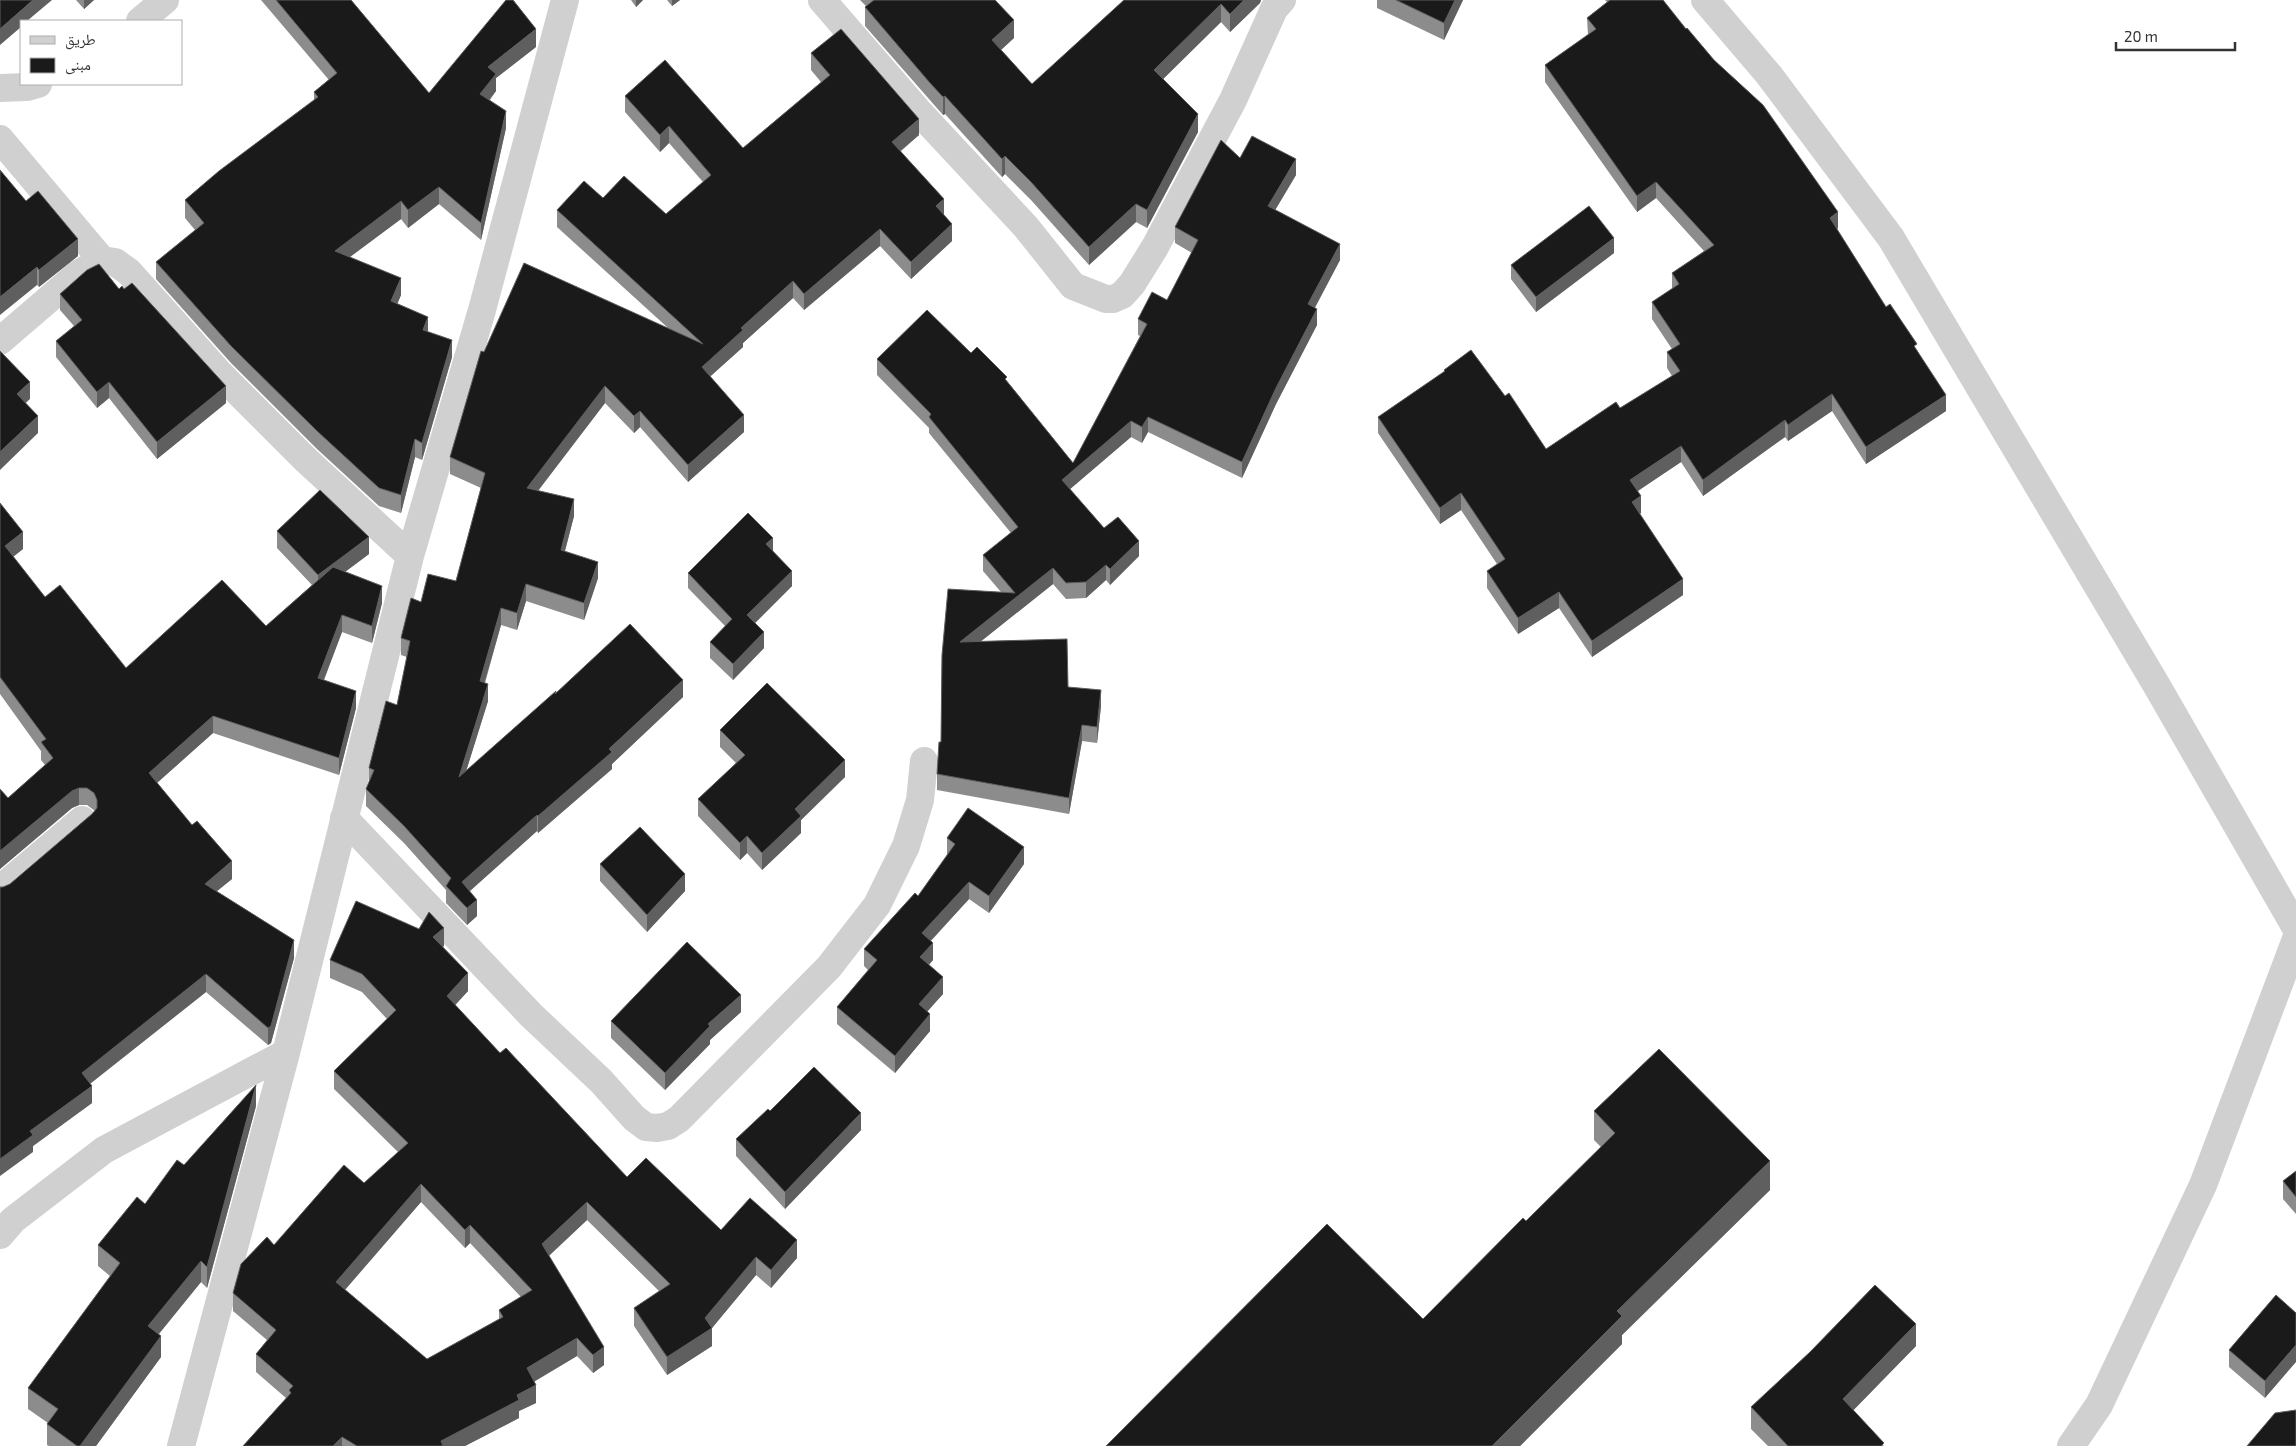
<svg xmlns="http://www.w3.org/2000/svg" width="2296" height="1446" viewBox="0 0 2296 1446" font-family="'Exo 2','Noto Naskh Arabic',sans-serif">
<style>
.lines{fill:none;stroke-linecap:round;stroke-linejoin:round}
.minor{stroke:#d0d0d0;stroke-width:28}
.wall{fill:#8c8c8c;fill-rule:evenodd}
.shaded-wall{fill:#5f5f5f}
.building{fill:#1a1a1a;stroke:#5f5f5f;fill-rule:evenodd}
</style>
<rect width="100%" height="100%" fill="#fff"/>
<g class="lines">
<!-- minor -->
<path class="minor" d="M822,0L918,111L1026,227L1073,286L1106,299H1113L1122,295L1132,284L1155,247L1233,100L1274,9L1282,0
M1705,0L1769,75L1891,238L2157,686L2296,928
M140,21L165,0
M0,88L27,87L38,84
M0,139L102,260
M0,341L78,274L102,260L115,262L129,272L220,374L306,460L410,556
M344,818L531,1015L601,1081L634,1118L646,1127L657,1128L668,1126L679,1119L829,967L877,905L906,846L920,800L924,761
M0,889L82,820
M0,1235L13,1220L104,1150L286,1053
M181,1446L286,1053L410,556L482,310L565,0
M2071,1446L2099,1405L2203,1185L2296,939"/>
</g>
<!-- wall -->
<path class="wall" d="M76,0H94L84,9Z
M261,0H351L429,93L536,47L496,78V91L490,100L506,128L481,240L439,204L408,228L401,219L350,257L401,295L397,304L428,332L452,357L422,460L415,457L401,513L379,506L317,449L231,363L156,279V262L195,230L185,218V200L314,101V92L329,80Z
M631,0H643L636,7Z
M667,0H680L672,6Z
M860,0H995L1014,38L1001,50L1032,84L1124,0H1261L1260,3L1230,32L1221,22L1163,79L1198,132L1147,228L1136,222L1089,265L1031,200L1005,174L1002,177L945,114L943,115L865,26V7L866,6Z
M1377,0H1463L1444,40L1377,8Z
M1605,0H1663L1838,228L1837,229L1886,307L1917,350L1946,411L1866,464L1832,411L1788,441L1785,437L1703,496L1681,462L1638,491L1641,513L1639,514L1683,595L1592,657L1559,608L1518,634L1487,588V571L1497,564L1461,510L1440,524L1378,433V417L1444,372V370L1505,396L1546,449L1620,408L1672,376L1667,368V352L1672,349L1652,319V302L1672,289V273L1704,251L1656,198L1637,212L1545,82V65L1588,35L1587,18L1607,2Z
M811,53L919,135L901,151L944,215L952,241L911,279L880,246L804,310L793,298L743,343V347L710,376L744,432L688,482L640,427L634,433L605,403L538,491L574,516L565,551L598,578L584,620L526,601L517,630L501,625L485,683L488,701L466,771L556,693L683,697L612,764V769L538,833L537,831L470,891L477,916L467,925L446,903V890L404,843L366,806V789L369,782V768L397,705L407,657L401,655V638L421,602L456,581L481,488L450,474V457L484,352L667,327L557,227V210L603,198L666,214L703,182L669,143L660,152L625,112V96L743,148L821,82L811,70Z
M1240,158L1296,175L1275,210L1340,260L1315,308L1317,325L1276,404L1242,478L1148,432L1142,443L1131,437L1070,489L1104,528L1139,556L1110,585L1106,580L1086,598L1066,599L1053,584L980,642L1068,687L1101,706L1097,743L1082,741L1069,814L937,790V774L941,742L942,655L1001,592L983,571V555L1011,533L929,433V428L877,375V359L971,353L1007,381L1073,463L1140,336L1138,335V319L1167,300L1192,253L1175,243V227Z
M26,201L78,256L39,287L37,285Z
M1614,253L1536,312L1511,279V265Z
M119,289L226,403L157,459L109,398L97,408L56,357V341L74,326L60,310V294Z
M0,503L23,549L13,557L45,597L126,668L266,626L312,585L277,548V531L369,554L345,572L382,603L372,643L342,632L324,680L356,708L339,775L213,733L157,783L232,879L216,891L294,958L271,1043L268,1045L206,992L90,1084L92,1103L33,1146V1152L3,887L10,884L92,814L95,811L87,805H79L72,808L0,869V789L8,798L45,765L41,760V751L0,694Z
M773,551L792,586L755,623L764,648L733,680L710,658V642L725,626L688,588V573Z
M720,730L845,777L801,820V833L762,870L747,853L740,860L698,816V799L736,763L720,747Z
M947,838L1024,864L989,913L969,899L931,941L933,960L929,965L943,994L927,1011L930,1031L895,1073L837,1024V1007L868,970L864,966V949L918,896L947,855Z
M600,864L685,891L647,932L600,881Z
M444,946L442,947L468,991L455,1005L500,1053L627,1177L721,1230L797,1258L771,1288L756,1275L712,1328V1346L667,1375L634,1326V1308L659,1291L587,1220L549,1256L604,1365L593,1373L577,1356L534,1381L536,1403L519,1411V1418L465,1446H243L286,1398L256,1372V1354L267,1340L233,1311V1293L274,1245L364,1183L398,1152L334,1089V1071L387,1019L362,992L330,978V960ZM421,1202L465,1248L470,1243L521,1297L499,1310V1319L427,1359L345,1290Z
M741,1012L710,1040V1044L665,1090L611,1038V1021Z
M256,1106L207,1288L201,1282L159,1334L161,1357L96,1446H49L47,1445V1424L48,1423L28,1409V1388L110,1276L98,1266V1245L145,1204L184,1165Z
M770,1111L861,1130L785,1209L736,1156V1139Z
M1594,1111L1770,1190L1622,1335V1344L1520,1446H1106L1423,1319L1526,1221L1601,1147L1594,1140Z
M2296,1171V1214L2283,1199V1181Z
M2276,1295L2265,1398L2229,1367V1350Z
M1916,1346L1853,1410L1884,1446H1768L1751,1429V1407Z"/>
<!-- shaded-wall -->
<path class="shaded-wall" d="M33,0H52L27,21H21V27L0,45V29Z
M84,0H94L84,9Z
M636,0H643L636,7Z
M672,0H680L672,6Z
M1244,0H1261L1260,3L1230,32V14Z
M1455,0H1463L1444,40V23Z
M1221,4V22L1154,88V70Z
M1014,20V38L992,58V40Z
M536,29V47L496,78V91L480,111V94L488,67Z
M945,96V114L943,115V97Z
M506,111V128L481,240V223Z
M1198,114V132L1147,228V210Z
M919,119V135L892,158V142Z
M669,126V143L660,152V135Z
M1005,156V174L1002,177V159Z
M1296,159V175L1268,222V206Z
M1656,182V198L1637,212V196Z
M439,187V204L408,228V210Z
M944,199V216L936,206Z
M401,201V219L335,268V251Z
M1136,204V222L1089,265V247Z
M1838,212V228L1830,235V218Z
M952,224V241L911,279V262Z
M880,229V246L804,310V294Z
M1614,238V253L1536,312V297Z
M78,239V256L39,287V270Z
M1340,244V260L1308,320V304Z
M37,267V285L0,315V297Z
M401,278V295L391,319V301Z
M793,281V298L743,343V347L702,384V367L741,328Z
M1317,309V325L1276,404L1242,478V462L1276,388Z
M428,317V335L423,330Z
M452,340V357L422,460V443Z
M30,382V399L17,411V394Z
M109,382V398L97,408V392Z
M226,386V403L157,459V442Z
M605,386V403L527,505V488Z
M1832,394V411L1788,441V425Z
M1946,395V411L1866,464V447Z
M640,411V427L634,433V416Z
M744,415V432L688,482V465Z
M38,416V433L0,470V452Z
M1148,417V432L1142,443V427Z
M1785,420V437L1703,496V480Z
M1131,421V437L1062,496V480Z
M415,439V457L401,513V495Z
M1681,446V462L1630,496V480Z
M1461,493V510L1440,524V508Z
M1641,496V513L1632,519V502Z
M574,499V516L561,566V550Z
M23,532V549L5,563V546Z
M369,537V554L318,592V575Z
M773,538V553L766,544Z
M1139,541V556L1110,585V569Z
M598,562V578L584,620V603Z
M1106,565V580L1086,598V582Z
M1053,568V584L960,658V642Z
M792,571V586L747,631V615Z
M1683,579V595L1592,657V641Z
M526,584V601L517,630V613Z
M382,586V603L372,643V626Z
M1559,592V608L1518,634V618Z
M501,608V625L480,698V681Z
M342,615V632L318,695V678Z
M764,632V648L733,680V664Z
M683,680V697L612,764V769L538,833V816Z
M488,684V701L459,794V777Z
M1101,690V706L1097,743V727Z
M356,691V708L339,775V758Z
M213,716V733L149,790V773Z
M1082,725V741L1069,814V798Z
M845,760V777L801,820V833L762,870V853L795,809Z
M79,788V805L72,808L0,869V851L72,791Z
M537,815V831L462,898V882Z
M747,836V853L740,860V843Z
M1024,847V864L989,913V896Z
M232,861V879L205,901V884Z
M685,874V891L647,932V915Z
M969,882V899L922,950V933Z
M477,900V916L467,925V908Z
M444,928V946L433,955V937Z
M294,940V958L271,1043L268,1045V1028Z
M933,943V960L920,974V957Z
M468,973V991L447,1014V996Z
M206,974V992L82,1090V1073Z
M943,977V994L919,1021V1004Z
M741,995V1012L710,1040V1044L665,1090V1073L708,1024Z
M930,1014V1031L895,1073V1056Z
M256,1085V1106L207,1288V1267Z
M92,1086V1103L33,1146V1152L0,1176V1159L30,1131Z
M861,1113V1130L785,1209V1192Z
M1770,1161V1190L1622,1335V1344L1520,1446H1492L1617,1311Z
M421,1184V1202L336,1300V1282Z
M587,1202V1220L542,1262V1244Z
M470,1225V1243L465,1248V1230Z
M797,1240V1258L771,1288V1270Z
M756,1257V1275L712,1328V1346L667,1375V1357L705,1318Z
M201,1261V1282L148,1347V1326Z
M1916,1324V1346L1843,1421V1399Z
M161,1336V1357L96,1446H80Z
M577,1338V1356L527,1386V1368Z
M2296,1345V1362L2265,1398V1381Z
M604,1347V1365L593,1373V1355Z
M536,1385V1403L519,1411V1418L465,1446H441V1441L517,1395Z
M342,1437V1446H333Z"/>
<!-- building -->
<path class="building" d="M0,0H33L0,29Z
M276,0H351L429,93L506,0H513L536,29L488,67L496,74L480,94L506,111L481,223L439,187L408,210L401,201L335,251L401,278L391,301L428,317L423,330L452,340L422,443L415,439L401,495L379,488L317,431L231,346L156,262L204,223L185,200L219,171L318,97L314,92L337,73Z
M874,0H995L1014,20L992,40L1032,84L1124,0H1244L1230,14L1221,4L1154,70L1198,114L1147,210L1136,204L1089,247L1031,182L1005,156L1002,159L945,96L943,97L930,83L865,7Z
M1396,0H1455L1444,23Z
M1610,0H1663L1686,29L1687,28L1714,60L1763,105L1838,212L1830,218L1886,307L1890,304L1917,344L1914,346L1946,395L1866,447L1832,394L1788,425L1785,420L1703,480L1681,446L1630,480L1641,496L1632,502L1683,579L1592,641L1559,592L1518,618L1487,571L1505,559L1461,493L1440,508L1378,417L1445,371L1444,370L1471,350L1505,396L1509,393L1546,449L1616,402L1620,408L1680,371L1667,352L1680,344L1652,302L1679,284L1672,273L1714,245L1656,182L1637,196L1545,65L1596,29L1587,18Z
M841,29L919,119L892,142L944,199L936,206L952,224L911,262L880,229L804,294L793,281L741,328L743,330L702,367L744,415L688,465L640,411L634,416L605,386L527,488L574,499L561,550L598,562L584,603L526,584L517,613L501,608L480,681L488,684L459,777L556,691L555,694L630,624L683,680L609,749L612,752L538,816L537,815L462,882L477,900L467,908L446,886L451,878L404,826L366,789L374,770L369,768L386,701L397,705L410,641L401,638L411,598L421,602L428,574L456,581L485,473L450,457L481,351L484,352L524,263L703,344L557,210L584,181L603,198L624,176L666,214L711,175L669,126L660,135L625,96L665,60L743,148L830,75L811,53Z
M1252,136L1296,159L1268,206L1340,244L1308,304L1317,309L1276,388L1242,462L1148,417L1142,427L1131,421L1062,480L1104,528L1118,517L1139,541L1110,569L1106,565L1086,582L1066,583L1053,568L960,642L1067,639L1068,687L1101,690L1097,727L1082,725L1069,798L937,774L939,742H941L942,655L948,589L1015,593L983,555L1018,527L929,417L931,414L877,359L927,310L971,353L977,347L1007,377L1005,379L1073,463L1147,324L1138,319L1152,292L1167,300L1198,240L1175,227L1221,140L1240,158Z
M0,170L26,201L38,191L78,239L39,270L37,267L0,297Z
M1589,206L1614,238L1536,297L1511,265Z
M99,264L119,289L122,286L124,289L132,283L226,386L157,442L109,382L97,392L56,341L82,320L60,294L87,270Z
M0,351L30,382L17,394L38,416L0,452Z
M320,490L369,537L318,575L277,531Z
M0,503L23,532L5,546L45,597L60,585L126,668L222,580L266,626L333,567L382,586L372,626L342,615L318,678L356,691L339,758L213,716L149,773L192,825L197,821L232,861L205,884L294,940L271,1026L268,1028L206,974L82,1073L92,1086L30,1131L33,1135L0,1159V887H3L10,884L92,814L97,808V800L94,793L87,788H79L72,791L0,851V789L8,798L53,758L41,742L46,739L0,677Z
M748,513L773,538L766,544L792,571L747,615L764,632L733,664L710,642L732,619L688,573Z
M767,683L845,760L795,809L801,816L762,853L747,836L740,843L698,799L745,755L720,730Z
M968,808L1024,847L989,896L969,882L922,933L933,943L920,957L943,977L919,1004L930,1014L895,1056L837,1007L877,960L864,949L915,893L918,896L955,844L947,838Z
M640,827L685,874L647,915L600,864Z
M356,901L419,929L429,912L444,928L433,937L468,973L447,996L500,1053L506,1048L627,1177L646,1158L721,1230L750,1198L797,1240L771,1270L756,1257L705,1318L712,1328L667,1357L634,1308L670,1284L587,1202L542,1244L604,1347L593,1355L577,1338L527,1368L536,1385L517,1395L519,1400L441,1441L443,1446H357L342,1437L333,1446H243L291,1393L289,1390L293,1386L256,1354L276,1330L233,1293L241,1264L267,1237L274,1245L344,1165L364,1183L408,1143L334,1071L396,1010L362,974L330,960ZM421,1184L465,1230L470,1225L532,1290L499,1310L503,1317L427,1359L336,1282Z
M687,942L741,995L708,1024L710,1026L665,1073L611,1021Z
M1659,1049L1770,1161L1617,1311L1622,1316L1492,1446H1106L1327,1224L1423,1319L1523,1218L1526,1221L1615,1133L1594,1111Z
M814,1067L861,1113L785,1192L736,1139L768,1109L770,1111Z
M256,1085L207,1267L201,1261L148,1326L161,1336L80,1446H77L47,1424L58,1409L28,1388L120,1263L98,1245L137,1197L145,1204L177,1160L184,1165Z
M2296,1171V1197L2283,1181Z
M1875,1285L1916,1324L1843,1399L1884,1443L1881,1446H1788L1751,1407L1810,1352Z
M2276,1295L2296,1313V1345L2265,1381L2229,1350Z
M2296,1410V1446H2247L2275,1413Z"/>
<!-- legend -->
<rect x="20" y="20" width="162" height="65" fill="#ffffff" stroke="#adadad"/>
<rect x="30" y="36" width="25" height="8" fill="#d0d0d0" stroke="#adadad"/>
<text x="65" y="45" font-size="15" fill="#333333">طريق</text>
<rect x="30" y="58" width="25" height="15" fill="#1a1a1a" stroke="#adadad"/>
<text x="65" y="70" font-size="15" fill="#333333">مبنى</text>
<!-- scale -->
<path d="M2116 42v8h119v-8" fill="none" stroke="#333333" stroke-width="2.5"/>
<text x="2124" y="42" font-size="15" fill="#333333" stroke="#ffffff" stroke-width="4" paint-order="stroke">20 m</text>
</svg>
